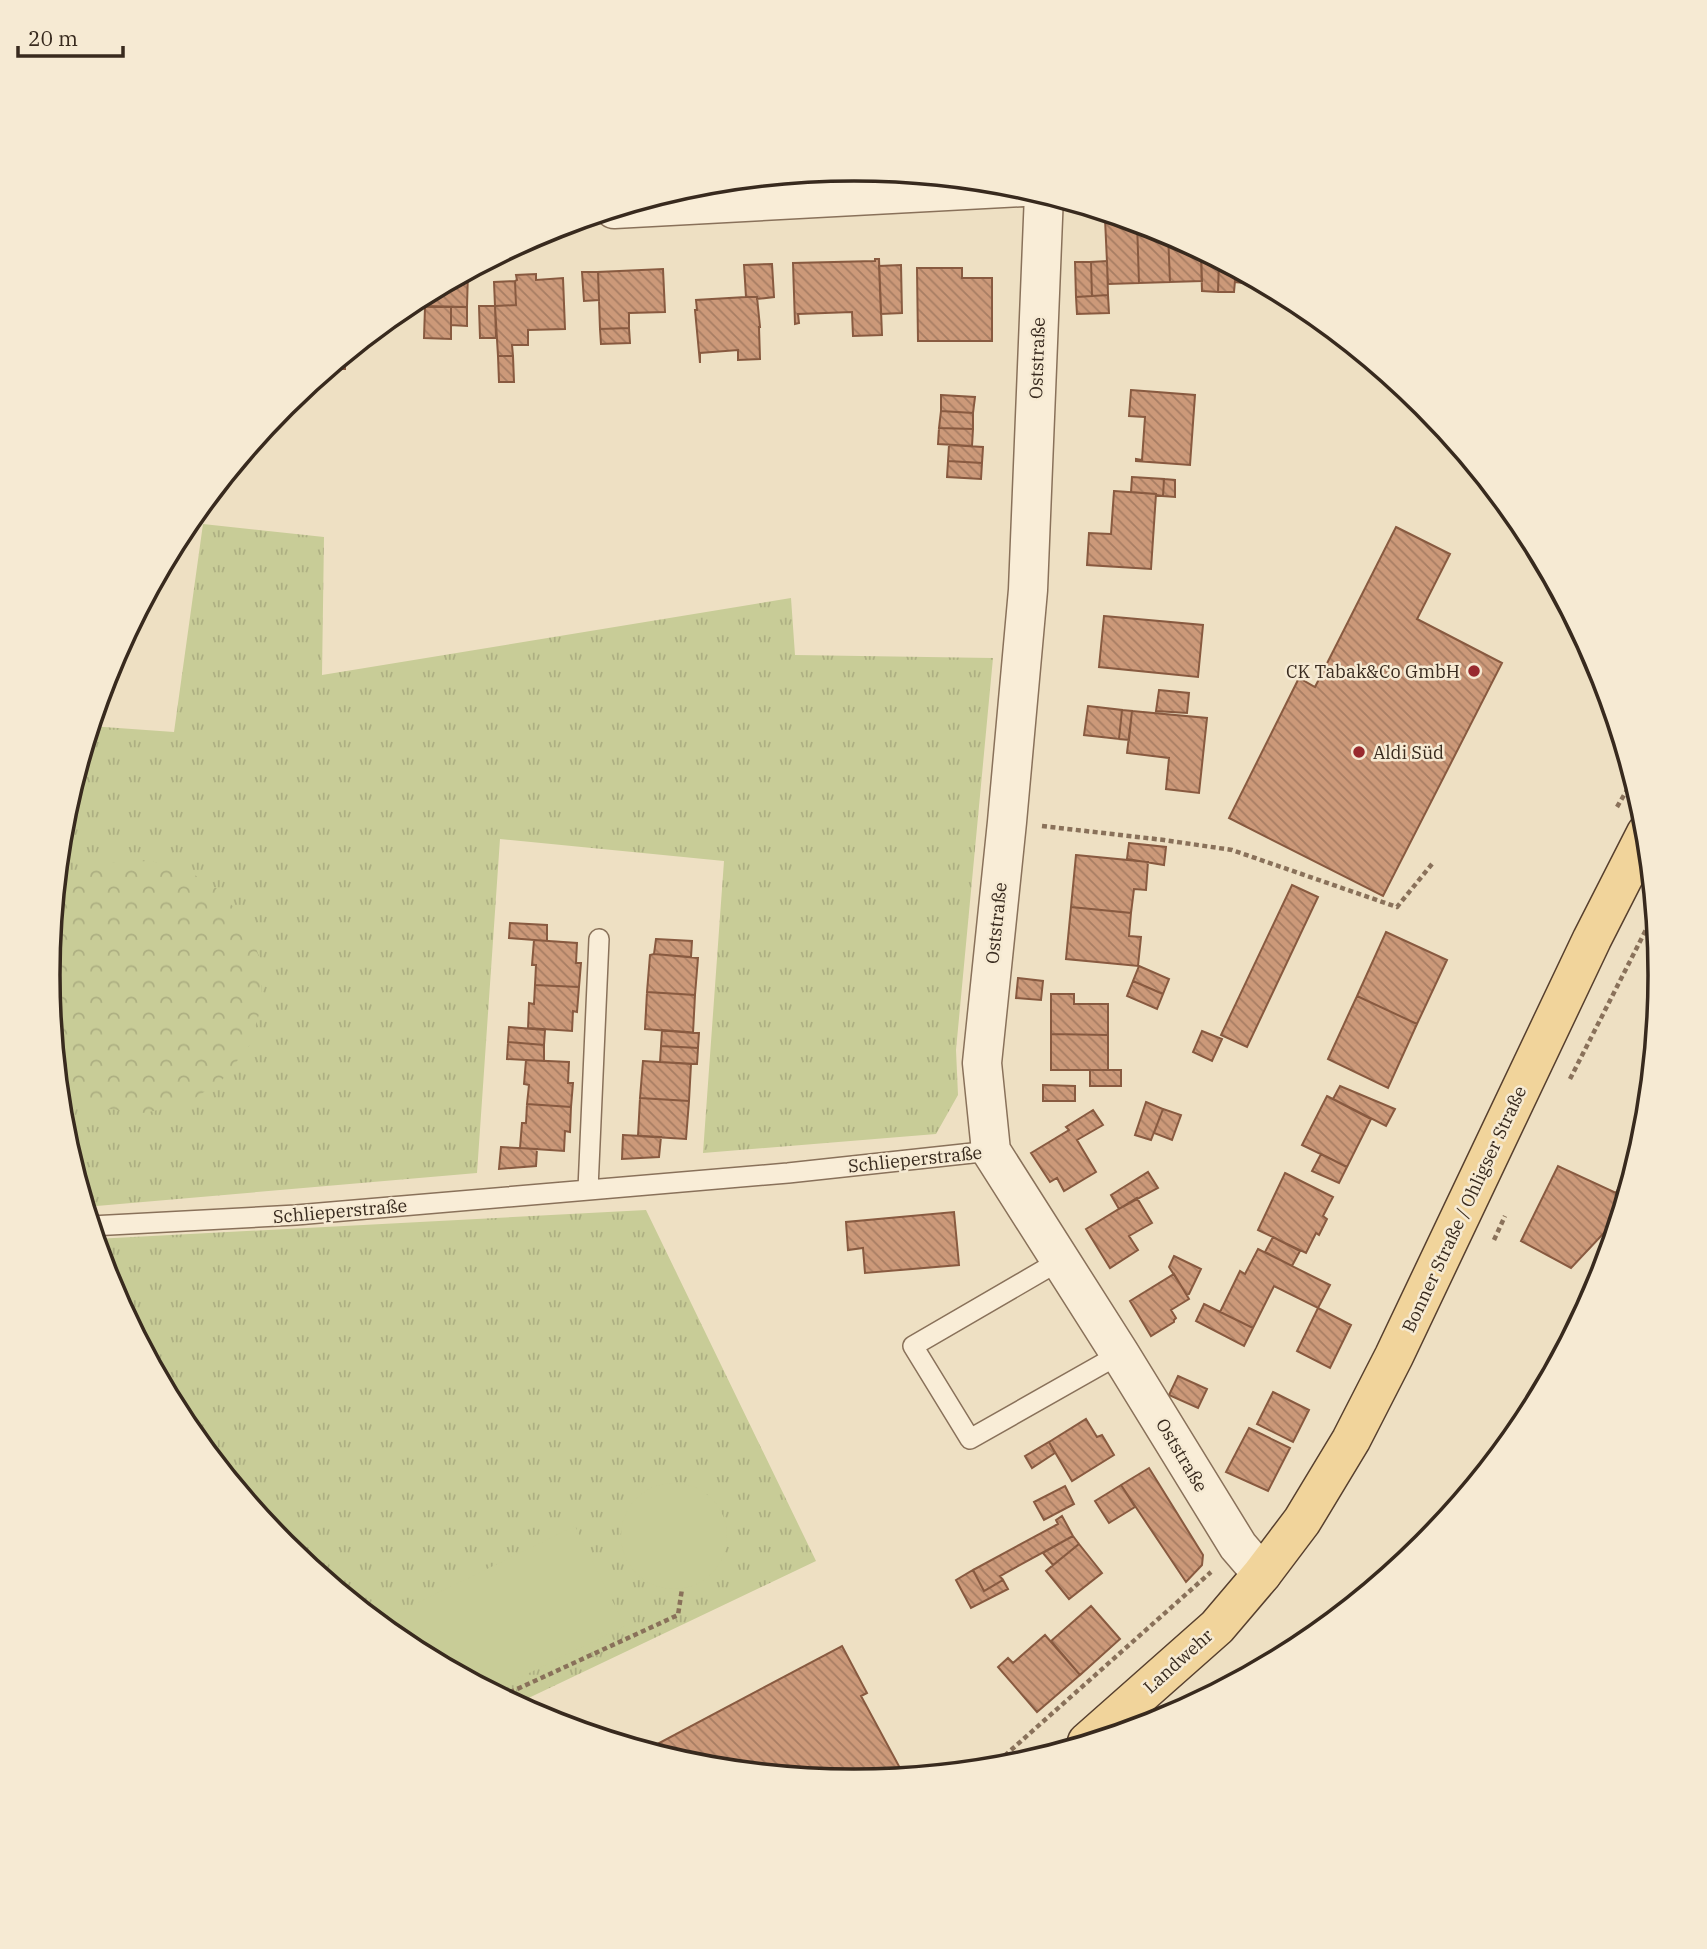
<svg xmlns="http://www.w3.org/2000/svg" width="1707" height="1949" viewBox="0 0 1707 1949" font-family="'IBM Plex Serif',serif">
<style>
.grass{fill:url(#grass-tufts)}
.forest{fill:url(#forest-crowns)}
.green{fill:#c8cc97}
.building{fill:url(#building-back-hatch);stroke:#885a40;stroke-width:2}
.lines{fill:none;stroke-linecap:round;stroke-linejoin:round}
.service-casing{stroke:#89715a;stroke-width:22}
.minor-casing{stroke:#89715a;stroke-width:41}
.primary-casing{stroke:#563f2e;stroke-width:41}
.path{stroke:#89715a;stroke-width:4.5;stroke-dasharray:5 3.5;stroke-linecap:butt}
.service{stroke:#f9edd7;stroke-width:19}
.minor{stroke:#f9edd7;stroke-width:38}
.primary{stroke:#f1d49b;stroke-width:38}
.poi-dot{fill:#982a2e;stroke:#f6ead3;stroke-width:2.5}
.labels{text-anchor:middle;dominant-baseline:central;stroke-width:5;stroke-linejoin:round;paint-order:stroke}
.street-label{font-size:18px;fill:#382a1e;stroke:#f6ead3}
.poi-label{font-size:18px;fill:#382a1e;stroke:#f6ead3;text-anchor:end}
.rim{fill:none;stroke:#382a1e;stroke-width:3.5}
</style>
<defs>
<pattern id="grass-tufts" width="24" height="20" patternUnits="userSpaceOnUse" patternTransform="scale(1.75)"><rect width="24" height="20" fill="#c8cc97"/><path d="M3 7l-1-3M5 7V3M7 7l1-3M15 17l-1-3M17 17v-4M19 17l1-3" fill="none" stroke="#adaf82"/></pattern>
<pattern id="forest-crowns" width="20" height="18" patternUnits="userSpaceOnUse" patternTransform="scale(1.75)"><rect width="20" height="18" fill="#c8cc97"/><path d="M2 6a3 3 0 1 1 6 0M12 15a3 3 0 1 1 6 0" fill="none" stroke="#adaf82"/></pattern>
<pattern id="building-back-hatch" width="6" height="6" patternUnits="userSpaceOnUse" patternTransform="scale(1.75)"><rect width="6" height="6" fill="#cc9979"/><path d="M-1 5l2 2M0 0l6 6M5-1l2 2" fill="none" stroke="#a77d63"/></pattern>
</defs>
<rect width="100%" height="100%" fill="#eee0c3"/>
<!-- grass -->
<path class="grass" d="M203,524L324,537L322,675L791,598L795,655L993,658L956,1050L958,1095L936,1134L703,1153L724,861L500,839L477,1173L85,1207L63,1131L47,974L63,817L90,726L174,732Z
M646,1210L816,1561L516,1704L405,1645L283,1544L183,1422L108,1283L95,1239Z"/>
<!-- forest -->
<path class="forest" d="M146,860L185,869L219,890L245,921L261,961L262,1005L249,1046L222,1080L186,1104L144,1113L100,1108L58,1086L47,974L56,890L69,878L106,863Z"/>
<!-- green -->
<path class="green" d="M621 1536a53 53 0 1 1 106 0a53 53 0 1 1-106 0Z
M575,1526L625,1626L492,1691L405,1645L378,1622Z"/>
<!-- building -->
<path class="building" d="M1124,218L1137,222L1139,283L1108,284L1105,219Z
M1137,222L1168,233L1170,282L1139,283Z
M1168,233L1201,250L1202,281L1170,282Z
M1201,257L1214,258L1219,260L1218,292L1202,291Z
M875,259H879L882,335L853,336L852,312L798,314L799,323L795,324L793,263L875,261Z
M1219,260L1236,269L1234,292H1218Z
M1107,261L1108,295L1092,296L1091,262Z
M1075,262H1091L1092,296L1076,297Z
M772,264L774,297L757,299V297H746L744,265Z
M901,265L902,313L881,314L879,266Z
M917,268H962V278H992V341H918Z
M663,269L665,312L629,313V328L600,329L598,272Z
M1236,269L1265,285L1235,282Z
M468,271L467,307L424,306V294Z
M582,272H598L599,300L584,301Z
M536,274V280L563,278L565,329L528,330V345H512L513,356H498L495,306L516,305L515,281L517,280L516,275Z
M515,281L516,305L495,306L494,282Z
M1108,295L1109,313L1077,314L1076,297Z
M746,297H757L760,327H759L760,359L738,360V350L700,353V363L695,310H697L696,300Z
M479,306H495L496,338H480Z
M425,307H451V339L424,338Z
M451,307H467V326L451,325Z
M629,328L630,343L601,344L600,329Z
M345,354V369H327Z
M498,356H513L514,382H499Z
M1131,390L1195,395L1190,465L1136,461V459L1142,460L1145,417L1129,416Z
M941,395L975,397L973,413L941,411Z
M941,411L973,413V429L939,428Z
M939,428L973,429L972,446L938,444Z
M949,445L983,447L982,463L948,461Z
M948,461L982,463L981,479L947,477Z
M1132,477L1164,479L1163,496L1156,495V494L1131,492Z
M1164,479L1175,480V497L1163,496Z
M1114,491L1156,494L1151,569L1087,565L1089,533L1111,534Z
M1396,527L1450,554L1417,619L1502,663L1383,896L1229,818L1299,678L1315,687Z
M1104,616L1203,625L1198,677L1099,667Z
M1159,690L1189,693L1187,713L1156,711Z
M1088,706L1122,710L1119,739L1084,735Z
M1122,710L1132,711L1129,740L1119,739Z
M1132,711L1207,718L1199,793L1166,789L1169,758L1127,753Z
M1129,843L1166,847L1164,865L1127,859Z
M1076,855L1148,862L1146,890L1134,889L1131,913L1071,907Z
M1292,885L1318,897L1247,1047L1221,1035Z
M1071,907L1131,913L1129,936L1141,937L1138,966L1066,959Z
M510,923L547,925V941L509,938Z
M1386,932L1447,960L1417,1024L1357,996Z
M656,939L692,941L691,957L654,954Z
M534,940L577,943L576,963H581L579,987L535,985L536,965H532Z
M654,954L698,958L695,995L647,992L650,955Z
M1139,966L1169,979L1163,994L1133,981Z
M1018,978L1043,981L1041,1000L1016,998Z
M1133,981L1163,994L1157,1009L1127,996Z
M535,985L579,987L577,1012L573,1011L572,1031L528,1028L529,1003L534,1004Z
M647,992L695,995L693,1033L645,1029Z
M1051,994H1074V1004H1108V1035L1051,1034Z
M1357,996L1417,1024L1388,1088L1328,1059Z
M509,1027L545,1030L544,1045L508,1042Z
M662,1030L699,1033L698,1048L661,1046Z
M1202,1031L1222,1039L1212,1061L1193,1052Z
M1051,1034L1108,1035V1070H1051Z
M508,1042L544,1045V1061L507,1059Z
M661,1046L698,1048L697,1064L660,1062Z
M526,1060L569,1062L568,1083H573L571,1107L527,1104L529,1085L524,1084Z
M643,1061L691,1064L689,1101L640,1098Z
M1090,1070H1121V1086H1090Z
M1043,1085L1075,1086V1101H1043Z
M1340,1086L1395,1109L1386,1126L1333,1099Z
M1327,1096L1371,1119L1347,1167L1302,1145Z
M640,1098L689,1101L686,1139L638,1136Z
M1146,1102L1163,1109L1151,1140L1135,1135Z
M527,1104L571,1107L570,1132L565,1131L564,1151L520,1148L522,1123H526Z
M1163,1109L1181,1115L1172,1140L1154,1133Z
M1093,1110L1103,1125L1077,1140L1096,1172L1064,1191L1057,1178L1050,1182L1031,1153L1069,1130L1066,1127Z
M623,1135L661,1137L659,1157L622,1159Z
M501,1147L537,1149L536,1166L499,1169Z
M1321,1154L1347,1167L1339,1183L1312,1171Z
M1634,1157L1636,1158L1618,1218L1571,1268L1521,1241L1558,1166L1616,1193Z
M1148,1172L1158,1188L1119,1209L1111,1195Z
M1285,1173L1333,1197L1323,1216L1327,1219L1319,1235L1316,1233L1306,1253L1258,1230Z
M1137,1198L1152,1223L1129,1236L1138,1250L1110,1268L1086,1229Z
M954,1212L959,1265L865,1273L863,1248L848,1250L846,1222Z
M1273,1237L1300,1251L1292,1266L1265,1252Z
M1258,1249L1330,1285L1318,1308L1274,1286L1253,1328L1220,1312L1240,1271L1245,1274Z
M1174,1256L1201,1269L1189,1294L1187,1295L1169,1267Z
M1174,1274L1189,1299L1171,1310L1176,1318L1174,1320V1322L1151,1336L1130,1301Z
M1204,1304L1253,1328L1244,1346L1196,1321Z
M1318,1308L1351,1325L1330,1368L1297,1351Z
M1178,1376L1207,1389L1198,1408L1169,1395Z
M1273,1392L1309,1410L1293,1442L1257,1424Z
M1086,1419L1097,1437L1102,1435L1114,1455L1072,1481L1049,1442Z
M1249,1428L1290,1448L1268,1491L1226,1472Z
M1049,1442L1055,1453L1032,1468L1025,1456Z
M1149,1468L1203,1555L1202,1565L1186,1582L1121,1485Z
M1121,1485L1135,1507L1109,1523L1095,1501Z
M1065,1486L1074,1504L1044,1520L1034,1502Z
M1062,1516L1073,1536L1000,1576L1003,1580L984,1591L973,1570L1058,1524L1056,1520Z
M1073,1536L1079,1544L1053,1565L1043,1553Z
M1079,1544L1102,1573L1069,1599L1046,1571Z
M973,1570L984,1591L1003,1580L1008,1589L971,1608L956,1580Z
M1091,1606L1120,1639L1080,1675L1051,1641Z
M1045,1635L1080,1675L1037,1712L998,1667L1008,1658L1013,1663Z
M842,1646L867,1693L861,1696L900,1768L881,1778L853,1781L696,1765L646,1750Z
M900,1768L903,1776L881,1778Z"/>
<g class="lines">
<defs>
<path id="service" d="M588,1189L599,939
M91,1226L296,1215L788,1173L991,1151
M1061,1260L913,1346L970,1439L1120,1354"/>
<path id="minor" d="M1044,194L1028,590L1007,822L982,1063L991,1151L1120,1354L1238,1546L1262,1574
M614,209L1023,187"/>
<path id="primary" d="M1087,1742L1217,1627L1262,1574L1302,1521L1351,1440L1394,1356L1592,939L1646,833"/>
</defs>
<!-- service casing -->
<use href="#service" class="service-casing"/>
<!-- minor casing -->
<use href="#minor" class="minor-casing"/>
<!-- primary casing -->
<use href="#primary" class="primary-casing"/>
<!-- path -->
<path class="path" d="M1617,807L1633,780
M1042,826L1164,840L1232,850L1397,907L1432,864
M1570,1079L1654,914
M1494,1240L1505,1216
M502,1696L678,1615L682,1589
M992,1767L1211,1572"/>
<!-- service -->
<use href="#service" class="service"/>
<!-- minor -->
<use href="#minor" class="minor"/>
<!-- primary -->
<use href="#primary" class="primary"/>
</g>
<!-- markers -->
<g class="poi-dot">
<circle cx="1474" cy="671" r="7"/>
<circle cx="1359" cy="752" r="7"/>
</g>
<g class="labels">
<!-- street labels -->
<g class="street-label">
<text transform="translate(1037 358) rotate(-88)">Oststraße</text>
<text transform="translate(996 923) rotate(-84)">Oststraße</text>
<text transform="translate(915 1159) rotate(-6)">Schlieperstraße</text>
<text transform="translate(1464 1209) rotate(-65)">Bonner Straße / Ohligser Straße</text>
<text transform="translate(340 1211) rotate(-5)">Schlieperstraße</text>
<text transform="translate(1182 1455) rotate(59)">Oststraße</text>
<text transform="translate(1178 1661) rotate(-42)">Landwehr</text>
</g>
<!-- poi labels -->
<g class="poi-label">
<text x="1460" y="671">CK Tabak&amp;Co GmbH</text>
<text x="1373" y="752" text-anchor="start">Aldi Süd</text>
</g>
</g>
<!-- crop -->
<path d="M0 0H1707V1949H0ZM60 975a794 794 0 1 1 1588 0a794 794 0 1 1-1588 0Z" fill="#f6ead3" fill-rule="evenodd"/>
<path class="rim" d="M60 975a794 794 0 1 1 1588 0a794 794 0 1 1-1588 0Z"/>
<!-- scale -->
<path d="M18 46v10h105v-10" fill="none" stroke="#382a1e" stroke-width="3.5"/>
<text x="28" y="46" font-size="21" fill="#382a1e" stroke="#f6ead3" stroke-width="5" paint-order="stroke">20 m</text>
</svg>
